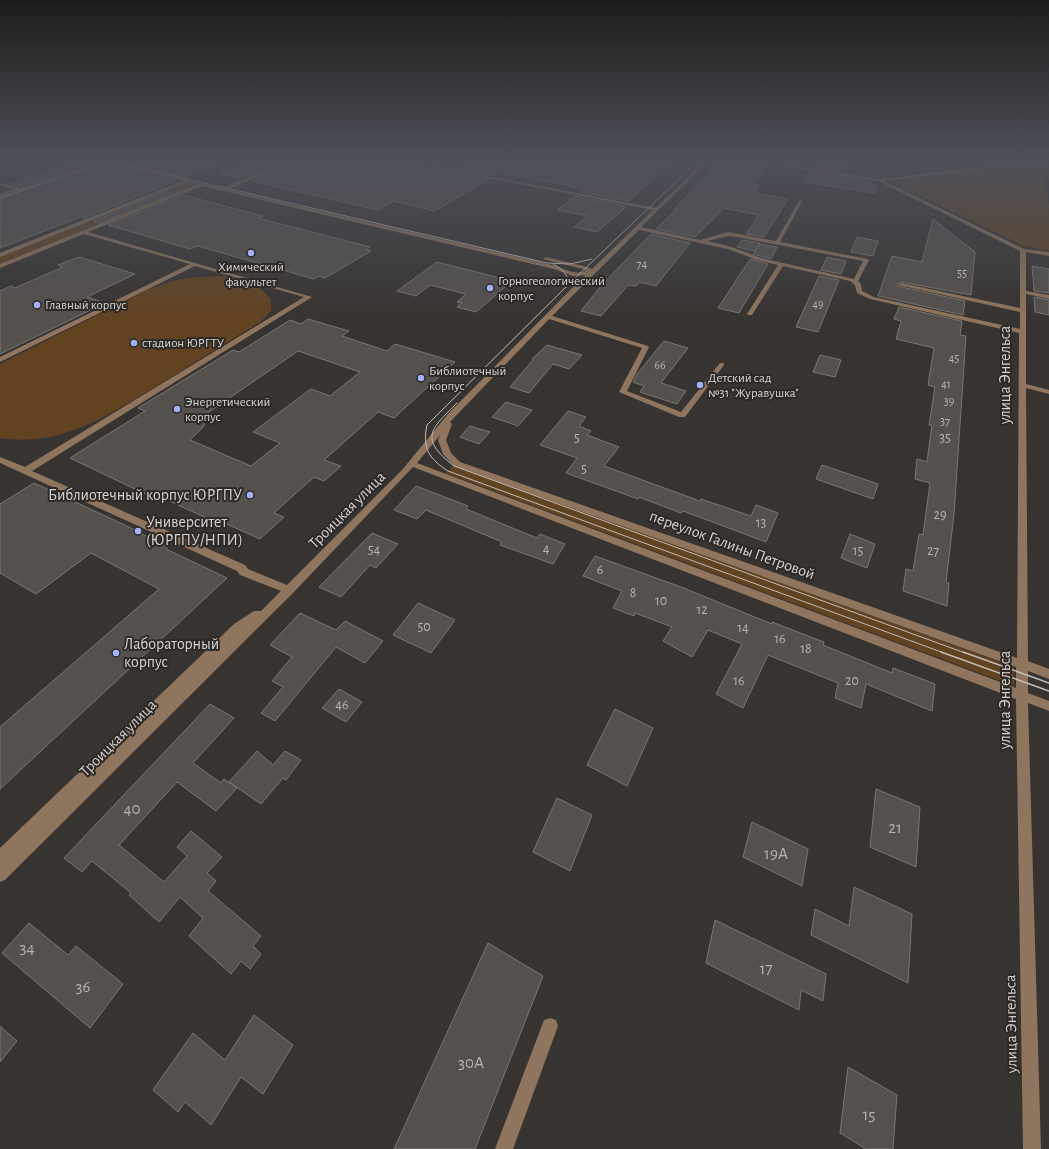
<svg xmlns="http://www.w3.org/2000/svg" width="1049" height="1149" viewBox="0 0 1049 1149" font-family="'Alegreya Sans',sans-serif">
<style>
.green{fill:#614221}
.building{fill:#54504c;stroke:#7a7672;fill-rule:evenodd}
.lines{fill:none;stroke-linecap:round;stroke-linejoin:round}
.minor{fill:#8f755d;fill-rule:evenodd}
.tram-far1{stroke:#c0bdbb;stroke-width:1}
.tram{stroke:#c0bdbb;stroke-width:1.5}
.poi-dot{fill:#a3b2fd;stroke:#2d2926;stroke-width:1.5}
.labels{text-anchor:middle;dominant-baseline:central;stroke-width:4;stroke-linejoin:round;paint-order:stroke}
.far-number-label{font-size:12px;fill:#b5b2b0}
.far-poi-label{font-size:13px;fill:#d5d3d1;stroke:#2d2926;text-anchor:start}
.number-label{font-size:14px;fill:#b5b2b0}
.street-label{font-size:16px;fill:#d5d3d1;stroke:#2d2926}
.poi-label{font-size:16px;fill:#d5d3d1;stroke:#2d2926;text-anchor:start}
.near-number-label{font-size:17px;fill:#b5b2b0}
</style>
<rect width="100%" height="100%" fill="#373330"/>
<!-- green -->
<path class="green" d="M1011,167L1049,172V177H1045L1049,203V251L1024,246L897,185L894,180L896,179Z
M186,182L197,185L0,265V256Z
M220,276C243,279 256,280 271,300V311L260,322C228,342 197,361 165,381C113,412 64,448 0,438V364L149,289L176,280L198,277Z
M454,465L1014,667V686L446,473Z"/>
<!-- building -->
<path class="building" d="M84,159H102L20,186L10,184Z
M111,159H190L217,165L183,178L111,160Z
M259,159H291L241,178L220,174Z
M300,159H375L488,179L435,211L393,201L378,210L252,181L300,160Z
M468,159H675L629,201L580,192L585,189L500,172L494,176L458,169L467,164Z
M819,159H850L841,172L812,168Z
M720,160L768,167L753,184L760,185L754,193L788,199L764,237L746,234L759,215L724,208L695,237L656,229L675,210H674Z
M102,164L175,181L84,218L81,217L0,248V198Z
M809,172L858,179L877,186L875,193L802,182Z
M168,191L173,193L99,223L94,221Z
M183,195L263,216L258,218L370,247L366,250L371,251L325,278L319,276L314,279L198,246L190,249L108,225Z
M575,196L625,206L623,208H625L597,232L574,227L588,216L557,210Z
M933,219L975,252L971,295L901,282L897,284V286L965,301L963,315L878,296L892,256L922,262Z
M651,234L690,243L656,286L640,282L636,286L628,285L601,316L581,311L601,286Z
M857,237L878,241L873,256L851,252Z
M742,240L760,243L755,251L737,247Z
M760,244L777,247L771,259L753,254Z
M79,257L135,274L87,297L105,303L0,354V291L11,286L15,288L63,267L58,265Z
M827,257L846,261L841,274L821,270Z
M750,259L768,264L739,313L718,308Z
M437,262L504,279L498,284L506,286L476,312L457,307L462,303L457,302L466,294L430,285L416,296L397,291Z
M1032,266L1049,269V293L1034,291Z
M819,276L839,280L818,332L796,327Z
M1034,297L1049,300V315L1035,312Z
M899,307L962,321L960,335L966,336L954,514L946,582L949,583L947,606L903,591L906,569L913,571L919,534L923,535L930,483L915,479L917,459L927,462L932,425H929L935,387L928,385L934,348L896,339L901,321L894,319Z
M308,319L349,331L342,336L387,351L395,344L455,362L394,418L378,412L324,460L341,466L324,481L314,477L274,513L284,517L260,539L218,520L215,522L163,498L160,501L70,458L145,411L138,408L233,350L239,352L290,320L301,324ZM298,351L360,372L330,396L311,389L253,432L280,443L251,466L190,440L204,426L206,414Z
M664,341L688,348L661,383L686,391L677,404L640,392L644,386L633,382L638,373Z
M547,345L582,355L569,369L553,364L529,393L510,387L533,360L532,359Z
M820,355L841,360L835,377L813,372Z
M506,402L532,410L518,426L492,417Z
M568,411L586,417L579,426L591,431L587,435L619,447L604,466L700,501L701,499L751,516L756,505L778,513L766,542L683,511L681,513L639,497L638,499L566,473L577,458L540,445Z
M470,426L490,432L479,444L460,437Z
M822,465L878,484L873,499L816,479Z
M34,483L127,526L167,547L166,549L227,578L0,789V727L159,589L91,553L36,594L0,573V504Z
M416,486L468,506L466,509L537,538L540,534L565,544L553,564L500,545L502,542L426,510L417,519L394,510Z
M372,533L398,544L376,568L370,565L341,597L319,587Z
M850,534L875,544L867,568L841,558Z
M595,556L681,587L772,624V622L795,631L824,642L823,645L892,673L893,668L935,684L932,711L866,684L861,708L835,698L838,683L768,655L743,708L716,694L742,644L708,630L692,657L663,641L672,627L635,613L634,616L613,608L622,591L583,576Z
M418,603L455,620L431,653L393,635Z
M300,613L336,630L345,621L383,641L365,663L336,647L275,721L261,713L283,687L272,681L292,657L270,645Z
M339,689L362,702L346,722L322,708Z
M210,704L234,718L193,763L221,783L224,779L237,788L216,811L177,782L119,845L164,882L187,856L177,847L191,831L222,857L207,873L216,881L208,891L261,936L253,946L261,954L250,969L241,961L231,974L189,936L203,918L180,897L159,922L129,895L131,893L92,861L82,872L64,858Z
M615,709L653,728L627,786L587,765Z
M257,751L273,765L285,751L301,760L286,780L283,778L261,804L229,782Z
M876,789L920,807L916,867L870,847Z
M557,798L592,815L570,871L533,852Z
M752,822L808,849L802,886L743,857Z
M854,887L912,914L908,983L811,935L815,909L849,926Z
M715,920L826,974L823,1001L801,990L799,1010L706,963Z
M29,923L68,955L76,946L123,984L90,1028L2,953Z
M488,943L543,976L475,1149H394Z
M254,1015L293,1045L263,1094L241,1077L211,1125L185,1102L178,1112L153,1090L193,1033L225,1060Z
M0,1026L17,1041L0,1062Z
M848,1067L897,1095L893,1149H866L840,1133Z"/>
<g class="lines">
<!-- minor -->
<path class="minor" d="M105,159H110L107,161L221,188L294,159H299L234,187L226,189L556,266C567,270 574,275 586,271L583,269L543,259L546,257L587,267L592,269L653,210L391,159H397L656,208L707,159H711L641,227L700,240L728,232L776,241L799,201L803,200L780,242L868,259L869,260L858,281L861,284L862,291L874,297L1020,329V312L898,285L901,283L1020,308V251L878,181L737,159H744L879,179L1017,163L1049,167V169L1017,165L884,181L1024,249L1049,252V256L1026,252V291L1049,295V299L1026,294V384L1049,390V394L1026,388L1028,661L1049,669V679L1028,671V693L1049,701V711L1028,703L1041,1149H1023L1016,699L413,467L293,593L5,880L0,882V848L234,624L254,611H261L281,591L240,575L237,571L0,463V457L25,467L304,297L195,266L0,362V357L190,264L84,234L0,268V264L196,185L187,182L0,257V253L182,181L102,162L0,197V194L15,189L0,185V183L20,188ZM202,186L554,269L573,276L585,275L448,414L402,470L287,585L248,569L245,565L32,471L312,297L88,232ZM639,230L728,249L757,260L778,265L747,314L748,315H752L783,266L850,281L855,285L857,293L870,299L1019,333L1017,658L460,462L451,453L446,440L452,424L450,422L549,319L642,348L619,392L679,417H685L724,365V363H720L681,412L627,391L649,347L648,346L552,316ZM728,236L737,237L863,261L854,279L761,258L732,247L707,241ZM440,435L438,440L443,454L454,466L1016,667V688L417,463Z
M550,1018L556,1020L558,1026L513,1149H495L544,1020Z"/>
<!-- tram-far1 -->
<path class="tram-far1" d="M700,159L571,282L427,425C422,448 429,459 448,471L944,653
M0,198L92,167L119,163L547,263L570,264L592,259
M553,264C562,269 571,276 567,287
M457,403C431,429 418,438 454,466L965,653"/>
<!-- tram -->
<path class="tram" d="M941,652L1049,691
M963,652L1049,683"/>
</g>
<!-- sky -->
<linearGradient id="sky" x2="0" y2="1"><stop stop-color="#1e1c1a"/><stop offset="0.5" stop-color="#4d5059"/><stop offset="1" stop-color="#4d5059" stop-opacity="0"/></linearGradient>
<rect width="1049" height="319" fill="url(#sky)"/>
<!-- markers -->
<g class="poi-dot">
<circle cx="251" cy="253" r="4"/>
<circle cx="490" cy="288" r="4"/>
<circle cx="37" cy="305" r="4"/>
<circle cx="134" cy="343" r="4"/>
<circle cx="421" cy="378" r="4"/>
<circle cx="700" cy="385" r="4"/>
<circle cx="177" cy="409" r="4"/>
<circle cx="250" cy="495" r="4"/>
<circle cx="138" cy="531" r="4"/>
<circle cx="116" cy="653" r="4"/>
</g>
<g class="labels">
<!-- far-number labels -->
<g class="far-number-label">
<text x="642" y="264">74</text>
<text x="962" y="273">55</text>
<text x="818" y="304">49</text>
<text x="954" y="358">45</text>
<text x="660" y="365">66</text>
<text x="946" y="384">41</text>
<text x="949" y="401">39</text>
<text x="945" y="421">37</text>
</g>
<!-- far-poi labels -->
<g class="far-poi-label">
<text x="251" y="267" text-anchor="middle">Химический<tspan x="251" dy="15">факультет</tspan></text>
<text x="498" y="281">Горногеологический<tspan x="498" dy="15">корпус</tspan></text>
<text x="45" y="305">Главный корпус</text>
<text x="142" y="343">стадион ЮРГТУ</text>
<text x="429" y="371">Библиотечный<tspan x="429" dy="15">корпус</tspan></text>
<text x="708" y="378">Детский сад<tspan x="708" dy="15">№31 "Журавушка"</tspan></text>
<text x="185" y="402">Энергетический<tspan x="185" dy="15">корпус</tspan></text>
</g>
<!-- number labels -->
<g class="number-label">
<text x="577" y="438">5</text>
<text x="945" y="438">35</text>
<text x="584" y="469">5</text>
<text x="940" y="515">29</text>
<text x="761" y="523">13</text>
<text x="546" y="549">4</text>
<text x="374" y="550">54</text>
<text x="858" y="551">15</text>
<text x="933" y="551">27</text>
<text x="600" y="570">6</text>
<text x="633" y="593">8</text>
<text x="661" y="601">10</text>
<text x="702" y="610">12</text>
<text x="424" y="627">50</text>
<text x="743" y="628">14</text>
<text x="780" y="639">16</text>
<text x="806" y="649">18</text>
<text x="739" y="681">16</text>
<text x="852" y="681">20</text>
<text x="342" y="705">46</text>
</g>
<!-- street labels -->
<g class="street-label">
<text transform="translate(1005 375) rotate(-90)">улица Энгельса</text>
<text transform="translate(347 510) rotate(-45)">Троицкая улица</text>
<text transform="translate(732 545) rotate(20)">переулок Галины Петровой</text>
<text transform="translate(1005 700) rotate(-90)">улица Энгельса</text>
<text transform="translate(118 738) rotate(-45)">Троицкая улица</text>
<text transform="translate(1011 1024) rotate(-91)">улица Энгельса</text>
</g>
<!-- poi labels -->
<g class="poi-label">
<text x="242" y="495" text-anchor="end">Библиотечный корпус ЮРГПУ</text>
<text x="146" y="522">Университет<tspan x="146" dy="18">(ЮРГПУ/НПИ)</tspan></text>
<text x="124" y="644">Лабораторный<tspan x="124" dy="18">корпус</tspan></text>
</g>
<!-- near-number labels -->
<g class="near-number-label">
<text x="132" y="808">40</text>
<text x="895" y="827">21</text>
<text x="776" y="853">19А</text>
<text x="27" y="947">34</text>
<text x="766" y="968">17</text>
<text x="83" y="986">36</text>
<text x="471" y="1062">30А</text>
<text x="869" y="1114">15</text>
</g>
</g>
</svg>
